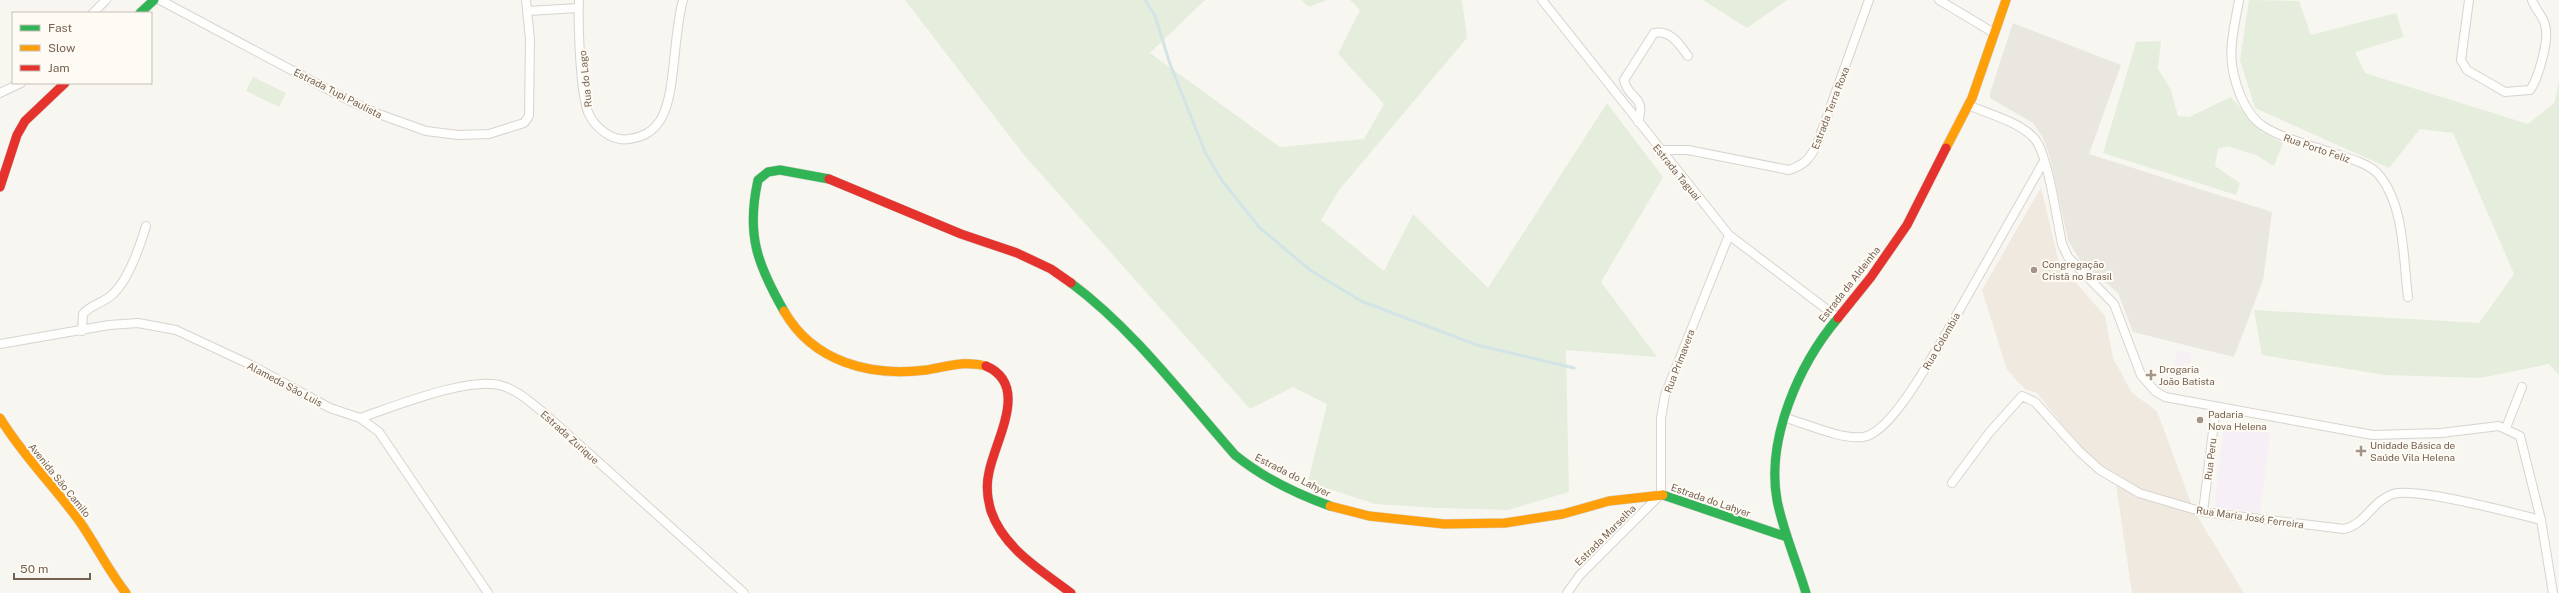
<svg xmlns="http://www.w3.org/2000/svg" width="2559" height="593" viewBox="0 0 2559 593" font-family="'Public Sans',sans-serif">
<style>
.residential{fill:#f0e9e0}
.industrial{fill:#eae6e0}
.education{fill:#f6eff5}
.green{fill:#e5eedd}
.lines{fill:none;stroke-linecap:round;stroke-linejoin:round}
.stream{stroke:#d3e4e7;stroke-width:3}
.street-casing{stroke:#d8d3cf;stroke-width:10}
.fast-casing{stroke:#d6d2cb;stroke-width:10}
.slow-casing{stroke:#d6d2cb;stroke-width:10}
.jam-casing{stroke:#d6d2cb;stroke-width:10}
.street{stroke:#fefefd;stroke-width:8}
.fast{stroke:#30b455;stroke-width:9}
.slow{stroke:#ff9f0a;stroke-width:9}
.jam{stroke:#e5322d;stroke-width:9}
.poi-dot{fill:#a3958a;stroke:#fefbf4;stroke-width:1.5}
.labels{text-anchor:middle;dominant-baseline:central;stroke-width:4;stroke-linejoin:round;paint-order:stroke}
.street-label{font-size:10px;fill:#756152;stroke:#fefbf4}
.poi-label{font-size:10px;fill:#756152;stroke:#fefbf4;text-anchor:start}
</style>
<rect width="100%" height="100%" fill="#f8f6f1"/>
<!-- residential -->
<path class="residential" d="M2041,187L2059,263L2105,316L2113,358L2132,393L2157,411L2194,511L2244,593H2132L2115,478L2087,456L2037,393L2025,389L2007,370L1982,290Z"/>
<!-- industrial -->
<path class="industrial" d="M2013,23L2121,65L2089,154L2272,212L2263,280L2234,357L2133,332L2118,293L2081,262L2068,240L2050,157L2042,136L2033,123L1990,98V93Z"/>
<!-- education -->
<path class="education" d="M2177,351L2192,353L2189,364L2184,363L2182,373L2186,375L2185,385L2170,383Z
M2227,427L2270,433L2260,513L2214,507L2223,431Z"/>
<!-- green -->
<path class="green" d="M905,0H1205L1150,53L1280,147L1364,139L1384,104L1338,54L1360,10L1350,0H1462L1467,38L1339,190L1321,220L1384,271L1413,214L1488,288L1607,103L1663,177L1601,282L1657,357L1566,350L1569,492L1508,510L1437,508L1375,504L1308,482L1327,404L1293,387L1250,409L1024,155Z
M1301,0H1327L1309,7Z
M1703,0H1787L1747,28Z
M2249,0L2299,1L2311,35L2396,13L2404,37L2355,52L2365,73L2528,124L2555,102L2559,80V375L2549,364L2481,378L2385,375L2262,355L2254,310L2479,323L2514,274L2453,133L2420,129L2389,168L2255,108L2240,60Z
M2161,41L2158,69L2171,90L2178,116L2189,117L2231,97L2261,132L2283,143L2274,166L2256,155L2227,146L2218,149L2215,166L2240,183L2236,195L2103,153L2136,42Z
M253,77L286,93L279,107L246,91Z"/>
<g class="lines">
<!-- stream -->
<path class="stream" d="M1145,0L1155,16L1170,64L1205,152L1223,182L1260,228L1310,270L1361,301L1477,345L1574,368"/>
<defs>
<path id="street" d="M160,0L342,97L376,113L426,131L458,135L489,134L524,123L529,116L530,39L526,0
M579,0C578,25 580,90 588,112C594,127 612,142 629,139C643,137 653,132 661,119C676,94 673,34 683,0
M1542,0L1729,235L1838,318
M1939,0L1994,33
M2239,0C2232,40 2225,58 2241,97C2246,108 2252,119 2263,126C2283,139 2310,145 2333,153C2347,158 2369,163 2379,175C2405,206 2403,259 2408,297
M2469,0L2461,60L2467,70L2505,92L2530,90C2538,79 2550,39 2545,25C2543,16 2535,9 2532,0
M528,11L578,8
M93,13L106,0
M0,93L21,83
M1968,105C1988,114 2018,121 2034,138C2048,153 2057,221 2062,244L2068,257L2114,304L2141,375L2155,391L2165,397L2373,435L2441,433L2499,426L2520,436L2541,520L2553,593
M1638,122C1647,95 1628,100 1624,80L1654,33C1671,30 1679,44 1688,56
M1659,150H1688L1789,170C1804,165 1810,159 1817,144L1869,0
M82,331L83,314C91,304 105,303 114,293C129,278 140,246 146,226
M0,344L109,325L138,323L176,330L251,365L330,408L360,418L379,432L488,593
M360,418C393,407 471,375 503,386C519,391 531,403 544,413L744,593
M1786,418C1806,424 1843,440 1863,437C1889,434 1926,367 1940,344L2044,161
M2506,428L2522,387
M1952,483L1989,433L2022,396L2035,402L2079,451L2100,470L2139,493L2203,512L2344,529C2365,525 2373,500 2393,494C2416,487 2513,513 2541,520
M2203,512L2216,407
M1567,593L1580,575L1661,494V418L1665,395L1729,235"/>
<path id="fast" d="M140,13L154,0
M1071,283C1134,330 1183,396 1235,455C1262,477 1297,494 1330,506
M784,311C757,264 746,234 758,180L768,172L780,170L829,179
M1663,495L1787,537
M1806,593C1797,563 1783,531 1777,500C1766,439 1799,364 1838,318"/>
<path id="slow" d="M1946,148L1972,98L2006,0
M784,311C813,362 870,377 926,370C946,367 965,360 986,366
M0,418C23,456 54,486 80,522C96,545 108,570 126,593
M1330,506L1369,516L1444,524L1505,523L1563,514L1609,501L1663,495"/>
<path id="jam" d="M829,179L961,234L1017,253L1051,269L1071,283
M0,187L17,135L25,121L65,83
M1838,318L1871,277L1907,225L1946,148
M986,366C1030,385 996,438 989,472C986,485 987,498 991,511C1004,549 1041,570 1071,593"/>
</defs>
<!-- street casing -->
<use href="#street" class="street-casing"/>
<!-- fast casing -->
<use href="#fast" class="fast-casing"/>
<!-- slow casing -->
<use href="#slow" class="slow-casing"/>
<!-- jam casing -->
<use href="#jam" class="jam-casing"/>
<!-- street -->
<use href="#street" class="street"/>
<!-- fast -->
<use href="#fast" class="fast"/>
<!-- slow -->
<use href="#slow" class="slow"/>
<!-- jam -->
<use href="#jam" class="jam"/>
</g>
<!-- markers -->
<g class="poi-dot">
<circle cx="2034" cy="270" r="4"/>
<path d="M2149 369h4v4h4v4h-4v4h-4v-4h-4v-4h4z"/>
<circle cx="2200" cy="420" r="4"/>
<path d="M2359 445h4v4h4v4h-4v4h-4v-4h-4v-4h4z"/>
</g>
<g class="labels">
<!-- street labels -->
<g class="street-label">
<text transform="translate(585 79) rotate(-96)">Rua do Lago</text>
<text transform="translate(338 93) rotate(27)">Estrada Tupi Paulista</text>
<text transform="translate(1830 108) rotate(-69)">Estrada Terra Roxa</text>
<text transform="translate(2317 148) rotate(19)">Rua Porto Feliz</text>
<text transform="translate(1677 172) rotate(51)">Estrada Taguaí</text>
<text transform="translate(1849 284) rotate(-52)">Estrada da Aldeinha</text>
<text transform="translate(1941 341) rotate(-60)">Rua Colombia</text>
<text transform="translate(1679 361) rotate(-69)">Rua Primavera</text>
<text transform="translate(285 384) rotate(28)">Alameda São Luis</text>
<text transform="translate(570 437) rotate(42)">Estrada Zurique</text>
<text transform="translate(2210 459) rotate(-83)">Rua Peru</text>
<text transform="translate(1293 475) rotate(27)">Estrada do Lahyer</text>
<text transform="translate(60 480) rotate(51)">Avenida São Camilo</text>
<text transform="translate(1711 500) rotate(19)">Estrada do Lahyer</text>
<text transform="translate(2250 517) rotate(8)">Rua Maria José Ferreira</text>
<text transform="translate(1605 535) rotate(-45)">Estrada Marselha</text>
</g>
<!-- poi labels -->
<g class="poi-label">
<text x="2042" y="264">Congregação<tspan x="2042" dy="12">Cristã no Brasil</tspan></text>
<text x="2159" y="369">Drogaria<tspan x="2159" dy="12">João Batista</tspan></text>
<text x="2208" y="414">Padaria<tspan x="2208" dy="12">Nova Helena</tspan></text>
<text x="2370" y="445">Unidade Básica de<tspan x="2370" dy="12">Saúde Vila Helena</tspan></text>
</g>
</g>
<!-- legend -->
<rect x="12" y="12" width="140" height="72" fill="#fefbf4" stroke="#c7bdb3"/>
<rect x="20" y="25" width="20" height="6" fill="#30b455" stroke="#c7bdb3"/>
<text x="48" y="32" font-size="12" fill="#756152">Fast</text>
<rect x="20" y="45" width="20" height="6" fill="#ff9f0a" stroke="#c7bdb3"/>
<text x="48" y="52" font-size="12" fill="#756152">Slow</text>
<rect x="20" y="65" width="20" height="6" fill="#e5322d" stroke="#c7bdb3"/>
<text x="48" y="72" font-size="12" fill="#756152">Jam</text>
<!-- scale -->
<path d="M14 573v6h76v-6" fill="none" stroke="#756152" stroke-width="2"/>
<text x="20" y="573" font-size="12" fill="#756152" stroke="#fefbf4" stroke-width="3" paint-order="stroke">50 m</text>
</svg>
